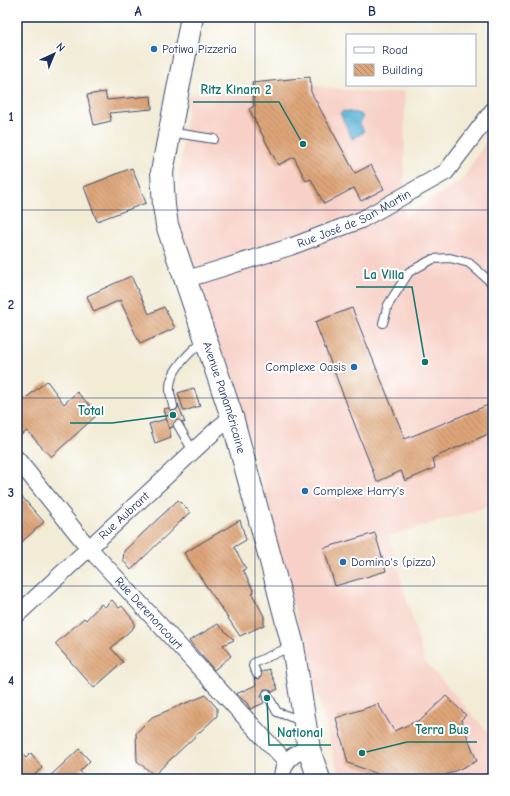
<svg xmlns="http://www.w3.org/2000/svg" width="510" height="796" viewBox="0 0 510 796" font-family="'Comic Neue',sans-serif">
<style>
.built{fill:#f7d1c7}
.water{fill:url(#water-ripples);stroke:#387098}
.building{fill:url(#building-back-hatch)}
.lines{fill:none;stroke-linecap:round;stroke-linejoin:round}
.lane-casing{stroke:#3b4b70;stroke-width:10}
.street-casing{stroke:#3b4b70;stroke-width:18}
.secondary-casing{stroke:#3b4b70;stroke-width:24}
.lane{stroke:#fff;stroke-width:8}
.street{stroke:#fff;stroke-width:16}
.secondary{stroke:#fff;stroke-width:22}
.grid{fill:none;stroke:#1b2f5e;stroke-width:1;stroke-opacity:0.55}
.poi-dot{fill:#1f6fb2;stroke:#fff;stroke-width:1.5}
.labels{text-anchor:middle;dominant-baseline:central;stroke-width:4;stroke-linejoin:round;paint-order:stroke}
.poi-label{font-size:12px;fill:#1b2f5e;stroke:#fff;text-anchor:start}
.street-label{font-size:12px;fill:#1b2f5e;stroke:#fff}
.leader{fill:none;stroke:#0f766e;stroke-width:1.5}
.callout-dot{fill:#0f766e;stroke:#fff;stroke-width:1.5}
.callout-label{font-size:13px;text-anchor:middle;font-weight:bold;fill:#0f766e;stroke:#fff;stroke-width:4;stroke-linejoin:round;paint-order:stroke}
.neatline{fill:none;stroke:#1b2f5e;stroke-width:1.5}
.grid-label{font-size:13px;text-anchor:middle;font-weight:bold;fill:#1b2f5e}
</style>
<defs>
<pattern id="water-ripples" width="26" height="14" patternUnits="userSpaceOnUse"><rect width="26" height="14" fill="#55b0d2"/><path d="M2 4q2-2 4 0t4 0M15 11q2-2 4 0t4 0" fill="none" stroke="#4690ae"/></pattern>
<pattern id="building-back-hatch" width="6" height="6" patternUnits="userSpaceOnUse"><rect width="6" height="6" fill="#dea578"/><path d="M-1 5l2 2M0 0l6 6M5-1l2 2" fill="none" stroke="#b38766"/></pattern>
</defs>
<rect width="100%" height="100%" fill="#fff"/>
<filter id="ink" filterUnits="userSpaceOnUse"><feTurbulence type="fractalNoise" baseFrequency=".025" numOctaves="2"/><feDisplacementMap in="SourceGraphic" scale="8" xChannelSelector="R" yChannelSelector="G"/><feConvolveMatrix kernelMatrix="1 2 1 2 8 2 1 2 1" color-interpolation-filters="sRGB"/></filter>
<filter id="wash" filterUnits="userSpaceOnUse"><feTurbulence type="fractalNoise" baseFrequency=".012" numOctaves="4" result="noise"/><feDisplacementMap in="SourceGraphic" scale="16" xChannelSelector="R" yChannelSelector="G"/><feGaussianBlur stdDeviation="0.9" result="paint"/><feColorMatrix in="noise" values="0 0 0 0 0 0 0 0 0 0 0 0 0 0 0 0 0 1.4 0 .05"/><feComposite in="paint" operator="in"/></filter>
<g filter="url(#wash)">
<rect width="100%" height="100%" fill="#f2ecd7"/>
<!-- built -->
<path class="built" d="M309,85L376,94L405,91L404,218L463,179L493,130V501L490,506L389,536L424,660L493,738V779H340L279,551L267,495L222,365L179,263L178,184L189,95Z"/>
<!-- water -->
<path class="water" d="M344,111L361,114L363,118L360,123L364,132L352,139L340,113Z"/>
<g id="blocks">
<!-- building -->
<path class="building" d="M310,77L311,92L355,173L371,165L384,189L361,201L354,188L324,204L311,179L306,181L294,157L278,165L249,109L254,106L252,83Z
M105,92L107,100L151,96L152,109L110,113L111,121L94,125L87,95Z
M132,168L146,203L97,221L84,187Z
M131,276L149,314L164,307L175,328L140,344L120,300L94,312L87,296Z
M352,308L405,439L493,403V432L433,458L435,468L405,481L401,471L377,482L315,322Z
M47,381L64,404L77,392L98,414L51,457L27,431L17,438V405Z
M194,388L200,406L184,411L178,393Z
M178,404L185,423L176,420L173,427L169,428L164,409L168,408L171,411H174L178,408Z
M166,419L171,437L155,443L149,424Z
M17,491L44,522L17,546Z
M178,500L190,512L131,570L123,560L124,551Z
M240,520L246,540L234,547L246,569L243,570L254,592L252,594L264,616V625L240,636L184,553Z
M375,533L386,571L335,586L324,548Z
M112,600L119,608L122,606L134,621V627L111,648L123,662L94,688L55,644L84,618L86,620L101,604L105,607Z
M218,624L234,640L223,645L231,656L214,670L189,641Z
M269,669L278,689L272,692L269,689H264L261,697L264,703L250,709L247,703L236,694L256,685L254,678L260,679L262,672Z
M206,695L217,708V716L154,775L137,761L136,733L152,717Z
M446,696L466,715L461,720L477,761L437,779H391L348,763L336,718L378,704L394,731L422,719Z
M17,749L26,758L31,753L42,768L30,779H17Z
M79,749L90,761L80,771L87,779H47Z"/>
</g>
</g>
<g filter="url(#ink)">
<use href="#blocks" fill-opacity="0" stroke="#3b4b70" stroke-width="1"/>
<g class="lines">
<defs>
<path id="lane" d="M169,132L214,139
M383,323L388,305L409,272L433,259L450,258L469,263L493,284
M173,406C172,400 169,393 170,387C170,370 192,350 204,340
M178,425L193,451
M257,674L253,666L254,663L292,646
M267,694L277,712L302,721"/>
<g id="street">
<path id="s1" d="M184,280L290,247L361,220L446,172L493,110"/>
<path id="s2" d="M17,459L88,547L286,762"/>
<path id="s3" d="M17,615L217,429L232,417"/>
<path d="M282,779C282,762 293,752 309,750"/>
</g>
<g id="secondary">
<path id="s4" d="M192,17L162,172L164,206L167,225L232,417L271,561L293,646L309,750L319,779"/>
</g>
</defs>
<!-- lane casing -->
<use href="#lane" class="lane-casing"/>
<!-- street casing -->
<use href="#street" class="street-casing"/>
<!-- secondary casing -->
<use href="#secondary" class="secondary-casing"/>
<!-- lane -->
<use href="#lane" class="lane"/>
<!-- street -->
<use href="#street" class="street"/>
<!-- secondary -->
<use href="#secondary" class="secondary"/>
</g>
</g>
<!-- grid -->
<path class="grid" d="M255,17V779M17,210H493M17,398H493M17,586H493"/>
<!-- markers -->
<g class="poi-dot">
<circle cx="154" cy="49" r="4"/>
<circle cx="354" cy="367" r="4"/>
<circle cx="305" cy="491" r="4"/>
<circle cx="343" cy="562" r="4"/>
</g>
<g class="labels">
<!-- poi labels -->
<g class="poi-label">
<text x="162" y="49">Potiwa Pizzeria</text>
<text x="346" y="367" text-anchor="end">Complexe Oasis</text>
<text x="313" y="491">Complexe Harry's</text>
<text x="351" y="562">Domino's (pizza)</text>
</g>
<!-- street labels -->
<g class="street-label">
<text stroke="none"><textPath href="#s1" startOffset="181">Rue José de San Martin</textPath></text>
<text stroke="none"><textPath href="#s4" startOffset="393">Avenue Panaméricaine</textPath></text>
<text stroke="none"><textPath href="#s3" startOffset="146">Rue Aubrant</textPath></text>
<text stroke="none"><textPath href="#s2" startOffset="203">Rue Derenoncourt</textPath></text>
</g>
</g>
<!-- callouts -->
<path class="leader" d="M303 144L279 102H193M425 362L412 287H356M173 415L112 423H70M362 753L407 742H477M267 698L269 745H331"/>
<g class="callout-dot">
<circle cx="303" cy="144" r="4"/>
<circle cx="425" cy="362" r="4"/>
<circle cx="173" cy="415" r="4"/>
<circle cx="362" cy="753" r="4"/>
<circle cx="267" cy="698" r="4"/>
</g>
<g class="callout-label">
<text x="236" y="94">Ritz Kinam 2</text>
<text x="384" y="279">La Villa</text>
<text x="91" y="415">Total</text>
<text x="442" y="734">Terra Bus</text>
<text x="300" y="737">National</text>
</g>
<!-- margin -->
<rect width="510" height="796" fill="none" stroke="#fff" stroke-width="44"/>
<!-- legend -->
<rect x="346" y="34" width="130" height="52" fill="#ffffff" stroke="#a4acbf"/>
<rect x="354" y="47" width="20" height="6" fill="#ffffff" stroke="#a4acbf"/>
<text x="382" y="54" font-size="12" fill="#1b2f5e">Road</text>
<rect x="354" y="64" width="20" height="12" fill="url(#building-back-hatch)" stroke="#a4acbf"/>
<text x="382" y="74" font-size="12" fill="#1b2f5e">Building</text>
<!-- north arrow -->
<g transform="translate(54 54) rotate(44)" stroke="#ffffff" stroke-width="3" paint-order="stroke">
<path d="M0-3L7 15L0 10L-7 15Z" fill="#1b2f5e"/>
<text y="-6" font-size="11" font-weight="bold" text-anchor="middle" fill="#1b2f5e">N</text>
</g>
<rect x="22" y="22" width="466" height="752" class="neatline"/>
<g class="grid-label">
<text x="138" y="16">A</text>
<text x="372" y="16">B</text>
<text x="11" y="121">1</text>
<text x="11" y="309">2</text>
<text x="11" y="497">3</text>
<text x="11" y="685">4</text>
</g>
</svg>
